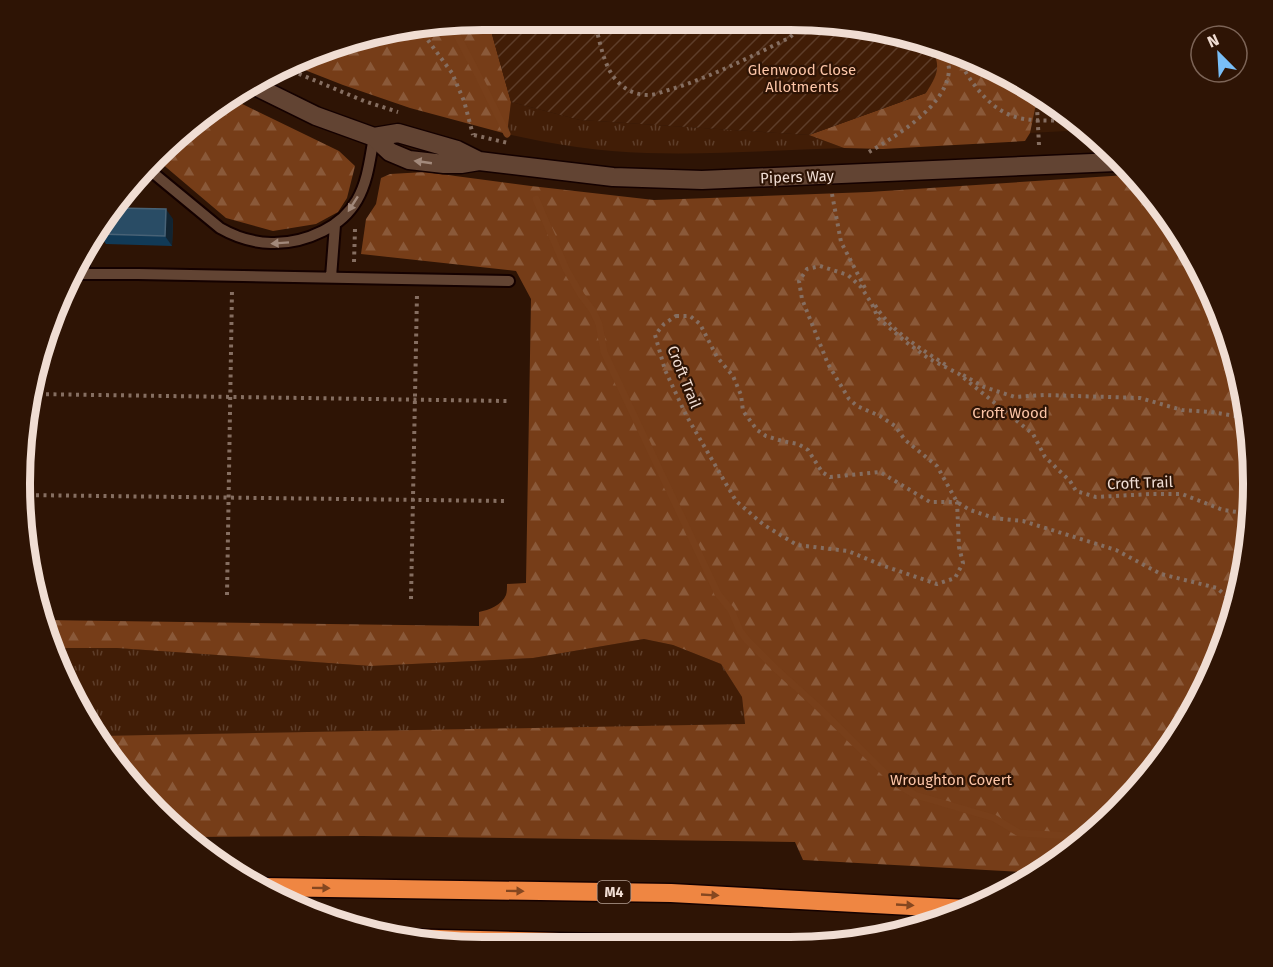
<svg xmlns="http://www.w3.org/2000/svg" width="1273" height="967" viewBox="0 0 1273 967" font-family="'Fira Sans',sans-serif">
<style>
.built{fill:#3b1b06}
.grass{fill:url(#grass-tufts)}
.forest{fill:url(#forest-firs)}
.garden{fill:url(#garden-furrows)}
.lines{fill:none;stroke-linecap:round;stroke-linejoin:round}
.stream{stroke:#783f1a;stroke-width:7}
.lane-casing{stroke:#140100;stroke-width:14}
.secondary-casing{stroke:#140100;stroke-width:21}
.highway-casing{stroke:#140100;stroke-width:21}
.path{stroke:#856e61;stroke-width:4;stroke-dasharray:3 4.5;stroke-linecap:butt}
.lane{stroke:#624433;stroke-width:10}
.secondary{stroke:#624433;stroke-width:18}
.highway{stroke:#ef8642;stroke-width:18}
.wall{fill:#113a57}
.shaded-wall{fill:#122431}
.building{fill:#294c65;stroke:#486276;stroke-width:1.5}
.oneway{fill:#a2897b}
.oneway2{fill:#854720}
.labels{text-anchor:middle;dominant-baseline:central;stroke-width:4.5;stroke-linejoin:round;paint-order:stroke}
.shield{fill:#2e1405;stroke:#b6a195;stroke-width:1.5}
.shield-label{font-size:14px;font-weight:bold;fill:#f0ddd3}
.park-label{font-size:15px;fill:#fcc5a7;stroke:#2e1405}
.street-label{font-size:15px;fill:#f0ddd3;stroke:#2e1405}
.rim{fill:none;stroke:#f0ddd3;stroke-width:8}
</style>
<defs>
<pattern id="grass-tufts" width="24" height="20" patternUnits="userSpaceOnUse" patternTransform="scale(1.5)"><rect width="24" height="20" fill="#411d06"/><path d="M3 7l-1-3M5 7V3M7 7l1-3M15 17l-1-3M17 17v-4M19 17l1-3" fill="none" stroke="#5d3d29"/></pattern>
<pattern id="forest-firs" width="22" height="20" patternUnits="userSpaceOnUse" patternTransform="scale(1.5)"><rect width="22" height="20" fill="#763d18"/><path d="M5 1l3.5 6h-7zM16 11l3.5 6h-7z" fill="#8a5939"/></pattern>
<pattern id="garden-furrows" width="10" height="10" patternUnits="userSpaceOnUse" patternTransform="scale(1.5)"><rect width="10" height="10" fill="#411d06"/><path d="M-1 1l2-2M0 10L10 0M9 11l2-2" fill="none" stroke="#5d3d29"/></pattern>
</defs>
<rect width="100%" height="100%" fill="#2e1405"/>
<!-- built -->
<path class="built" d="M994,67L1072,115L1086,130L1030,133L996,118Z"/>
<!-- grass -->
<path class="grass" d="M511,102L580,120L809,135L844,148C778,150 712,155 647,153C601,152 551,144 507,134Z
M644,639L673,645L721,664L742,697L745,725L95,736L52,648H117L371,666L533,658Z"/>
<!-- forest -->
<path class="forest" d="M483,20H488L511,102L507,134L410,108L343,85L292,65L363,35Z
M893,33L910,35L994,67L1037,99L1030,133L1025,141L883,149L844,148L809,135L926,93Z
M230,98L339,151L355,166L347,198L338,212L316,224L273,231L226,218L154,157Z
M425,172L531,186L654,200L869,192L1127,175L1175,226L1218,306L1245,393L1253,484L1245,574L1218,661L1175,742L1117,812L1047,869L1040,873L803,860L795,842L363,836L187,837L155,811L98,741L95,736L745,724L742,697L721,664L673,645L644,639L533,658L371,666L117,648H52L44,632L42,620L479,626V612C489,610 502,605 506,595C507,592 507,588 507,584L526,583L531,299L516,271L361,254L366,219L376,204L381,178L390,174Z"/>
<!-- garden -->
<path class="garden" d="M488,20H820L910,35L930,43C941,67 939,72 926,93L809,135L580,120L511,102Z"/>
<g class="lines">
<!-- stream -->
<path class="stream" d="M451,24L477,73L507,134
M536,199L566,269L581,295L593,311L599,324L604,352L718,594L731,610L740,631L747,640L776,669L818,707L894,782L915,795L994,818L1019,833L1087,837"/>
<defs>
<path id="lane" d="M146,167L220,228C253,247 289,248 323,231C337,224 349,214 357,200C368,181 370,158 374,137
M84,249V274
M72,274H138L509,281
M331,277L335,225"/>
<path id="secondary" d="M249,83L316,116L374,137L390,152L409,160L444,164H461L479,161L613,177L702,180L1116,162
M374,137L398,133L457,150L479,161"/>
<path id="highway" d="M262,887L671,893L967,909
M398,938L643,944"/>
</defs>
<!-- lane casing -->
<use href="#lane" class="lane-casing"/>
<!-- secondary casing -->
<use href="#secondary" class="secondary-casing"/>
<!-- highway casing -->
<use href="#highway" class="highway-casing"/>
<!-- path -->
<path class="path" d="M594,20C600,40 603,68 619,83C627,91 637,95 648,95C657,95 666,90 675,88C715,75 752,56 789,38C795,33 798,28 800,20
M419,28L452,73L464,101L473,135
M954,52C969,79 987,110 1019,118C1038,122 1057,120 1076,120
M285,68L364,101L398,112
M474,135L508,143
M1039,145L1037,107L1043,97
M869,152C896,136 947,106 949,70C949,62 945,55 942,48
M832,194L841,242L865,288
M354,262L355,229
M875,305C891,332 923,350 949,367
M676,316H690L700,324L717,357L733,376L741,395L743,411L757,430L766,436L782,441L798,444L808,450L822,472L830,477L880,472L930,502H957L959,547L963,563L955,578L937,584L884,566L848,551L797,545L764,525L736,501L686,415L665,370L655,335L664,324Z
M963,375L984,387L1015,397L1044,395L1140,398L1182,410L1211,412L1247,418
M31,394L507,401
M21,495L506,501
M227,595L232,290
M411,599L417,294
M1233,611L1229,599L1217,588L1161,574L1116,550L1023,521L994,518L970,510L957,502L937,466L905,440L895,426L880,416L857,406L849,399L828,364L802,299L799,281L807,269L820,266L848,275L861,287L872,304L878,318L906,342L928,358L959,374L1033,434L1045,457L1070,481L1076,491L1096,497L1150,494H1182L1223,510L1251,514"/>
<!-- lane -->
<use href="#lane" class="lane"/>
<!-- secondary -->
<use href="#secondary" class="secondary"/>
<!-- highway -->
<use href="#highway" class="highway"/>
</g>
<!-- wall -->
<path class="wall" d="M173,219L172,246L106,244L99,234Z"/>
<!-- shaded-wall -->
<path class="shaded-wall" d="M166,209L173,219L172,246L165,236Z"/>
<!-- building -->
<path class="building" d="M115,208L166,209L165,236L99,234V229Z"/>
<!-- one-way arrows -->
<defs><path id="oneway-solid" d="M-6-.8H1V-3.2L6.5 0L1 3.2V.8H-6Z" transform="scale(1.5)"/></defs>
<g class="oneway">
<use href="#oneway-solid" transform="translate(423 162) rotate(-172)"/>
<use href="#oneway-solid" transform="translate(353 204) rotate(123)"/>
<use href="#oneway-solid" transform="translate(280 243) rotate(176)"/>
</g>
<g class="oneway2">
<use href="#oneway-solid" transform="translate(321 888) rotate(1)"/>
<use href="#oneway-solid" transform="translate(515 891) rotate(1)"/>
<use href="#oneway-solid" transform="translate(710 895) rotate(3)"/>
<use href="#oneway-solid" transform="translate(905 905) rotate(3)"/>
</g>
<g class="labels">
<!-- shield labels -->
<rect class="shield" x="597.5" y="881" width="33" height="22" rx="4.5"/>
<g class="shield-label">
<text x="614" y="892">M4</text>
</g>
<!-- park labels -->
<g class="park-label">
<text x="802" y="70">Glenwood Close<tspan x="802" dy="17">Allotments</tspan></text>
<text x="1010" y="413">Croft Wood</text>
<text x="951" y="780">Wroughton Covert</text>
</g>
<!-- street labels -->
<g class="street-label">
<text transform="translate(797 177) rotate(-2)">Pipers Way</text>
<text transform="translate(684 377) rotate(68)">Croft Trail</text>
<text transform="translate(1140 483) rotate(-2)">Croft Trail</text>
</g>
</g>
<!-- crop -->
<path d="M0 0H1273V967H0ZM483 30H790A453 453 0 0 1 1243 483V484A453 453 0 0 1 790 937H483A453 453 0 0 1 30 484V483A453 453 0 0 1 483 30Z" fill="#2e1405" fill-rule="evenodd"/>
<path class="rim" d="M483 30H790A453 453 0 0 1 1243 483V484A453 453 0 0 1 790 937H483A453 453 0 0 1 30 484V483A453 453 0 0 1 483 30Z"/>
<!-- north arrow -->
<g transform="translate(1219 54) rotate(336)"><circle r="28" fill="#2e1405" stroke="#7c6457" stroke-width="1.5"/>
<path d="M0-4.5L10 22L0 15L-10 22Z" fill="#79bff8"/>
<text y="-9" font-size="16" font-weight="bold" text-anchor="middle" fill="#f0ddd3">N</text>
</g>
</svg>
